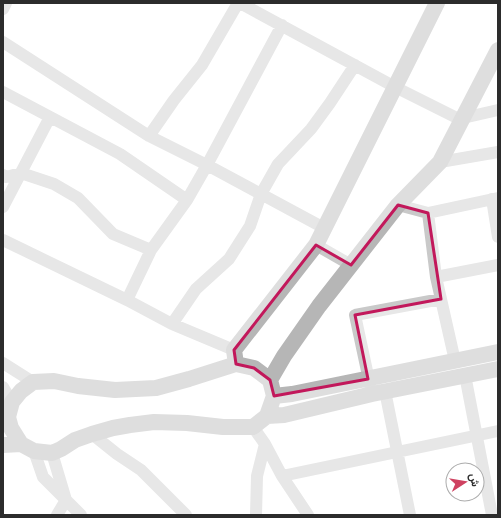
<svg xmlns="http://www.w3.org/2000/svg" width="501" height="518" viewBox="0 0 501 518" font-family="Roboto,Vazirmatn,sans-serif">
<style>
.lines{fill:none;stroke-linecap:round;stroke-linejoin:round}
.street{stroke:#c9c9c9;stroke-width:12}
.secondary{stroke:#b6b6b6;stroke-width:16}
.marked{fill:none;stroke:#c2185b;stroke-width:3;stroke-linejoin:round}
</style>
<rect width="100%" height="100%" fill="#fff"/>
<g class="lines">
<!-- street -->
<path class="street" d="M240,3L395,87L461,120
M3,9L6,3
M3,42L149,136L207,165L324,228
M3,92L120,154L187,200
M463,118L498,110
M149,136L174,100L202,65L238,3
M440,162L498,152
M3,175L6,177L21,173L54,184L78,198L113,234L151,250
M492,199L498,237
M398,205L428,213L498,198
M3,207L50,117
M428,213L436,277L455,361
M3,240L127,300L172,324L234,350
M316,245L351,265
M436,277L498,265
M127,300L151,250L187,200L207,165L282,25
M172,324L196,289L229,259L250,226L261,194L278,164L311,129L330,103L355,65
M3,363L33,382
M465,375L492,515
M370,385L355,315L441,299
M3,387L12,402
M385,391L410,515
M253,427L265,444L257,476L256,515
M92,434L117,454L141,470L186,515
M265,444L282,476L308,515
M34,451L43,477L66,500L57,515
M52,453L66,500L81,515
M282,476L498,431"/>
<!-- secondary -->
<path class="secondary" d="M236,364L254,368L270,380L274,396L267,416L253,427H223L187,423L154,422L130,425L113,428L92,434L75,440L61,449L52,453L34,451L21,444L11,428L8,417L12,402L21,391L33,382L54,381L78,386L115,390L156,388L189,379Z
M236,364L234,350L316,245L437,3
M270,380L284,356L319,306L398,205L440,162L498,50
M274,396L292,394L498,352
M267,416L284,415L372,394L498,369
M3,445L21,444"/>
</g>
<!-- marked area -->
<path d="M0 0H501V518H0ZM398,205L428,213L441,299L355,315L368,379L274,396L270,380L254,368L236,364L234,350L316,245L351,265Z" fill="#fff" fill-opacity=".55" fill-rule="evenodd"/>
<path class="marked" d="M398,205L428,213L441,299L355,315L368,379L274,396L270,380L254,368L236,364L234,350L316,245L351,265Z"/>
<!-- border -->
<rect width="501" height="518" fill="none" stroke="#2c2c2c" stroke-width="8"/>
<!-- north arrow -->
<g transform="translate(465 482) rotate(78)"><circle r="19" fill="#ffffff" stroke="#ababab"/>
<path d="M0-3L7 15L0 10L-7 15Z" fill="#cf4261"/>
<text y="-6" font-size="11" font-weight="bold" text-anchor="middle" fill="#2c2c2c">ش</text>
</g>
</svg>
